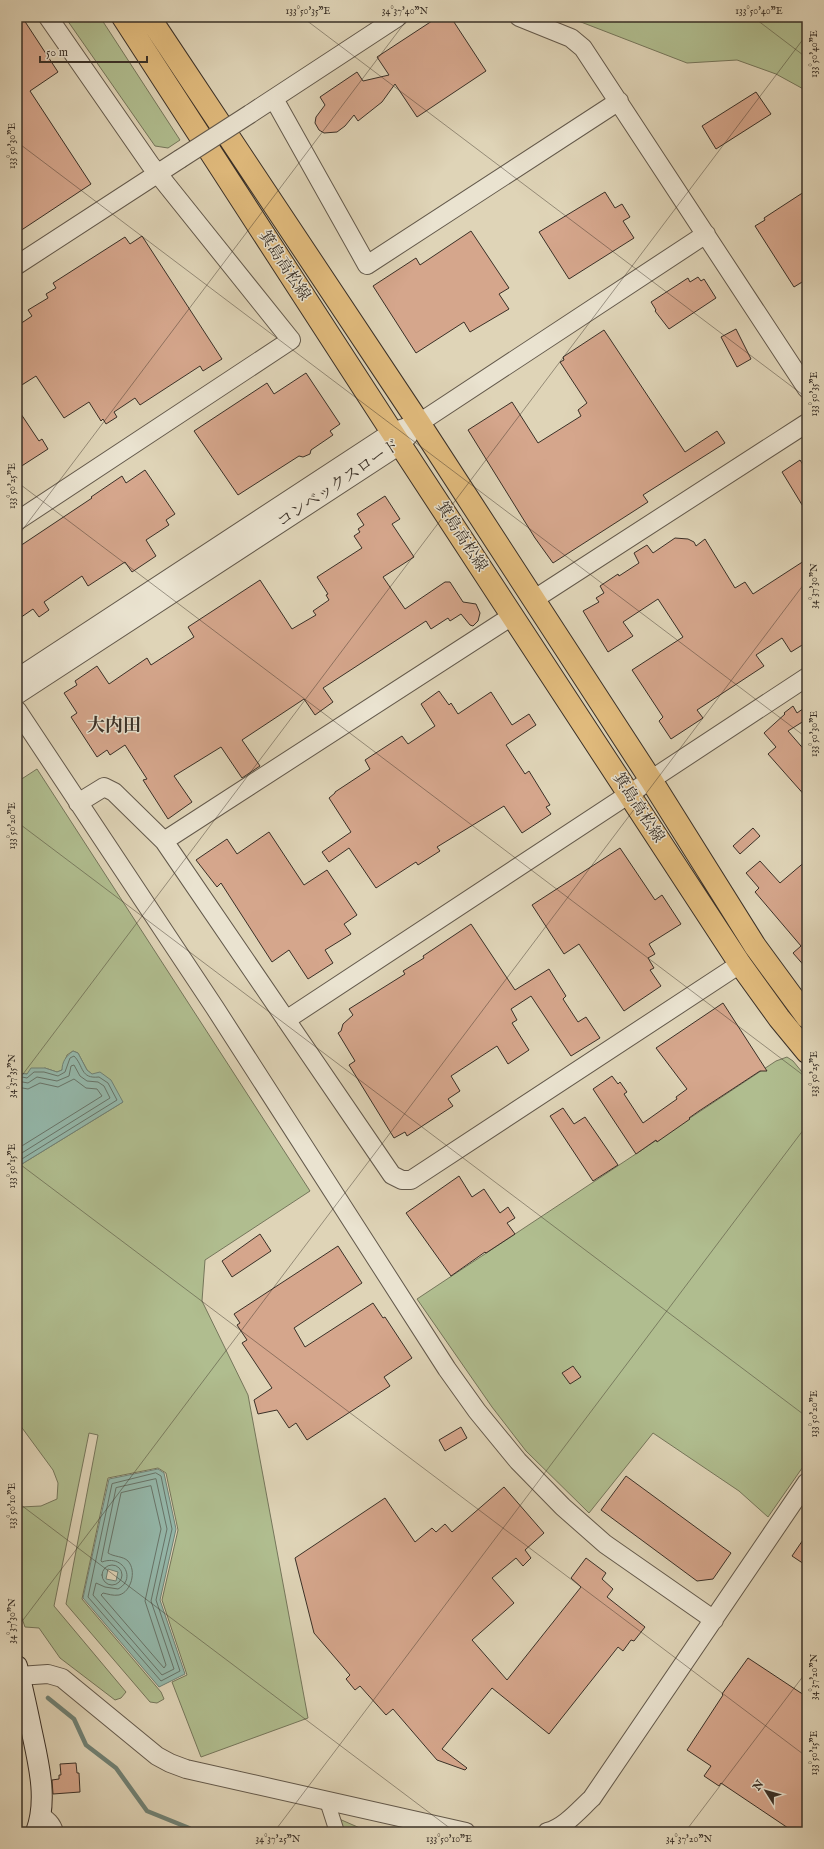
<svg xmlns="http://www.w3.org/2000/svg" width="824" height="1849" viewBox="0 0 824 1849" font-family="'IM FELL English','Noto Serif JP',serif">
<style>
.green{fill:#b0bd8f;stroke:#75765b}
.water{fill:#94b8ab;stroke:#708276;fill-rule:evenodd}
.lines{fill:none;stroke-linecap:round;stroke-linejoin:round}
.shore{stroke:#677469;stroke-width:1}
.stream{stroke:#708276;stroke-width:4.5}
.building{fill:#d5a68c;stroke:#3a3027}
.minor-casing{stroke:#63594b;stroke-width:16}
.tertiary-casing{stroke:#63594b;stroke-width:20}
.secondary-casing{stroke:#3a3027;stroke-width:22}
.primary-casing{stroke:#3a3027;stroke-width:24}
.minor{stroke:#eae3d0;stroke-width:14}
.tertiary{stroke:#eae3d0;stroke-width:18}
.secondary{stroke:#eae3d0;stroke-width:20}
.primary{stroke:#e0ba7c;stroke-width:22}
.tertiary-bridge-casing{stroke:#63594b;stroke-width:20;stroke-linecap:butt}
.tertiary-bridge{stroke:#eae3d0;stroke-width:18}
.ticks{fill:none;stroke:#3a3027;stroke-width:1;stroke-opacity:0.45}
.labels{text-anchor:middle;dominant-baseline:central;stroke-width:3;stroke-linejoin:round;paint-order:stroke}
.street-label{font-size:16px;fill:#3a3027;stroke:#eae3d0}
.quarter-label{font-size:18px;font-weight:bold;fill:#3a3027;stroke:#eae3d0}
.neatline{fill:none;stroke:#3a3027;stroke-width:1.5}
.ticks-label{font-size:10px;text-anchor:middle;fill:#3a3027}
</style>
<rect width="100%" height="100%" fill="#dfd4b7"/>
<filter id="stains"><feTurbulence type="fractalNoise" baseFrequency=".005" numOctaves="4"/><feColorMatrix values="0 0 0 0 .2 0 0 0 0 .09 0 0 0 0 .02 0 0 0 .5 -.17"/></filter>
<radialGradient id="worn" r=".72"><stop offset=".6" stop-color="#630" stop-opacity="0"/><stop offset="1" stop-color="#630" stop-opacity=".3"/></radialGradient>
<!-- green -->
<path class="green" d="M65,17H100L180,140L168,148L155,146Z
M568,17H807V91L776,74L737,60L687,63Z
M37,769L310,1191L205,1260L202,1301L248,1395L308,1718L201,1757L172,1682L187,1675L162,1600L178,1530L166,1473L158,1468L108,1478L82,1599L161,1692L164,1699L157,1703L150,1702L66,1604L98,1435L89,1433L54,1606L126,1692L121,1698L115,1700L60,1658L39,1628L25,1627L17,1604V1538L21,1507L41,1506L57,1499L58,1483L53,1470L17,1421V1167L123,1102L87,1070L78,1053L73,1051L67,1055L62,1070L57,1072L45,1068L27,1074L17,1073V782Z
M787,1057L793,1061L807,1078V1461L768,1517L739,1491L653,1433L589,1513L526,1451L492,1407L417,1299L776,1061Z
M337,1818L369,1832H343Z"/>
<!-- water -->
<path class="water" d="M73,1051L78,1053L87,1070L92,1074L100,1072L111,1080L123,1102L17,1167V1073L27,1074L31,1068H45L57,1072L62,1070C62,1062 66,1056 73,1051Z
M158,1469L164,1473L176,1529L160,1600L185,1674L159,1687L83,1598L109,1479ZM108,1569L118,1572L116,1581L106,1579Z"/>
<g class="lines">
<!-- shore -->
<path class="shore" d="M17,1076L27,1078L34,1072H44L58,1076L65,1072L70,1058L74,1056C84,1066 80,1079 99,1077L108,1083L117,1100L17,1162
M17,1081L28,1083L37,1077L57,1081L69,1076L71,1066L74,1065L80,1076L87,1081L98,1082L104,1086L110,1098L17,1156
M17,1087L28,1089L40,1083L58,1087L74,1079L86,1088L97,1089L102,1096L17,1149
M156,1473L161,1476L172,1529L156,1600L180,1671L161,1681L88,1597L112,1484Z
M156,1479L167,1529L151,1601L174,1669L162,1675L93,1595L96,1583L105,1587L118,1589C137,1579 123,1554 102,1562L101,1561L116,1488Z
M151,1486L161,1529L145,1601L166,1665L164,1668L101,1595L103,1593C108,1594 113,1596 119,1595C131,1592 137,1571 128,1561C123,1556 114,1557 108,1553L121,1493Z
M102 1575a10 10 0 1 1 20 0a10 10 0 1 1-20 0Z"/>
<!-- stream -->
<path class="stream" d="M48,1698L74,1719L86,1745L116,1768L147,1811L189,1828L195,1832"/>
</g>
<!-- building -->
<path class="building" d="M17,17H22L58,72L30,91L91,184L17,233Z
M435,19H452L486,71L417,117L395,84L382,102L358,121L354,115L345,126L337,132L324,133L319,130L315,123L316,117L325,105L320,97L357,72L363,81L389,75L377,57Z
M756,92L771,114L716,149L702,126Z
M807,190V279L794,287L755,226L765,220L764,218Z
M605,192L615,208L622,204L630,217L623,221L634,238L569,279L539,232Z
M471,231L509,288L499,294L509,309L470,332L464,322L416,353L373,286L416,258L420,265Z
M142,236L222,359L203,371L200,366L140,405L135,398L114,412L117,417L106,424L103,419L101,421L89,402L64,418L36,376L17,388V326L32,316L28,310L48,298L46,294L56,288L53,283L125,237L130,244Z
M698,277L701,281L704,279L716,298L669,329L655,311L656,310L651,302L688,278L690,282Z
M736,329L751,359L737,367L721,337Z
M604,330L685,452L717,431L725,443L643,495L648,502L553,563L535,538L468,430L512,402L538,443L581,416L578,410L587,403L560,362L564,360L563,357Z
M306,373L340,424L330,431L333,435L311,450L310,454L303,457L299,456L238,495L194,431L267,383L274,394Z
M17,408L39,441L42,439L48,449L17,469Z
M800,460L807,471V513L782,472Z
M145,470L175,514L166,520L169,525L146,540L156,556L132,572L125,562L88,586L82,576L44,602L49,610L39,617L33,609L17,620V548L92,498L91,497L122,476L126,483Z
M385,496L400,519L392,524L414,557L383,577L405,609L445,582H450L463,602L476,604L480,613L478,621L473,626L470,625L461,614L450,621L448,618L431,629L426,621L323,688L333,702L315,715L304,699L242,740L260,766L242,778L221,747L174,776L192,802L168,819L143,780L147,779L125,745L110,755L107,750L97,757L71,717L77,713L64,693L77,685L75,681L97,666L109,684L147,658L151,665L194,637L188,627L260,580L292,629L316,615L313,611L329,600L326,595L328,594L317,577L362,548L354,536L360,532L358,529L364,525L357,514Z
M675,538L688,539L694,542L696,546L705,539L735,588L745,582L753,594L807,559V642L791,652L782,638L756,655L764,666L697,710L703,718L671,739L659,721L663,717L632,670L683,637L658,599L623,622L633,636L608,652L583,611L599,602L596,598L604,593L600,586L618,574L619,576L639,563L634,553L647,545L653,553Z
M439,691L449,705L451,703L458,714L491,692L512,725L529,714L536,725L506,745L525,774L529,771L550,805L546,807L551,814L522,833L504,806L437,847L440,851L418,865L416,862L376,888L349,848L329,862L322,852L351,832L329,798L335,793V792L370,769L365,760L402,736L408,744L435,726L421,704Z
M793,706L797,713L807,706V719L788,731L807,753V798L768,754L776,747L764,733L785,714L784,713Z
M753,828L760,836L740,854L733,846Z
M269,832L304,885L327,870L357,915L344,924L351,934L325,950L333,963L308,979L289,950L272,962L221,883L217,887L196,860L227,839L237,854Z
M620,848L655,900L662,895L681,924L649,944L655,954L648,958L654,968L650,970L661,986L624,1011L579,944L564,954L532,905Z
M807,860V969L793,953L801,946L755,892L759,888L746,873L760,861L780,883Z
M471,924L515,990L549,969L566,996L563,999L578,1022L586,1017L600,1038L571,1056L531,996L511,1009L517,1020L512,1023L529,1050L508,1064L497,1046L451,1076L460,1091L448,1099L453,1106L407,1136L405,1132L394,1138L349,1065L355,1061L338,1033L341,1031L343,1024L353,1015L349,1009L405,974L403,971L424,958L423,956Z
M723,1003L767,1071H760L699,1111L689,1118L690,1119L657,1142L656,1140L636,1154L593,1089L612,1076L618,1084L620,1082L627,1092L624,1094L643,1123L677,1099L676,1097L687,1089L656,1048Z
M563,1108L574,1124L585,1117L618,1165L593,1181L550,1116Z
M459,1176L472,1197L484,1189L500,1213L508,1207L515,1218L507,1223L515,1234L486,1253L485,1252L451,1276L406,1213Z
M260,1234L271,1251L232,1277L222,1261Z
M338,1246L362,1283L294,1328L305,1347L373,1303L383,1318L385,1317L412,1358L384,1377L390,1386L307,1440L296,1423L289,1428L277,1410L258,1414L254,1400L272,1388L242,1343L247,1340L237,1325L240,1323L234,1314Z
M573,1366L581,1377L570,1384L562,1373Z
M461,1427L467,1438L445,1451L439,1440Z
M626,1476L731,1553L713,1579L697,1581L601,1510Z
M504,1487L544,1533L525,1550L531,1558L523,1566L516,1558L492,1578L514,1603L472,1640L507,1680L581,1587L571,1578L586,1558L606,1573L602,1579L613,1589L607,1597L645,1627L634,1641L631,1640L623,1651L618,1647L549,1734L492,1688L442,1749L467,1768L465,1770L437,1760L393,1709L386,1715L360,1686L355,1690L346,1679L350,1675L314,1633L295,1558L385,1498L415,1542L432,1528L436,1532L445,1524L452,1532Z
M807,1534V1566L792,1556Z
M748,1658L807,1697V1832H794L721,1783L719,1786L704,1776L711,1766L687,1750L723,1695L722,1694Z
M76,1763L77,1773H79L80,1792L53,1794L52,1780L59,1779V1775H61L60,1764Z"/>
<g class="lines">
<defs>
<path id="minor" d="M327,1801L337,1832
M40,1813C48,1818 54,1823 56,1832"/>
<path id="tertiary" d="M519,17L571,38L583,48L807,389
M274,99L367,265L619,101
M250,114L398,17
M17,265L180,159
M17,521L291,340L150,164L48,17
M533,600L807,423
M17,678L392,432L419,423L706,234
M17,695L400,445L409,435
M17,710L215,1008L447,1369L477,1411L518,1461L563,1507L605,1544L714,1620
M78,803L104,787L114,792L164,841L392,1175L402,1180H411L740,964
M164,841L512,616
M286,1020L807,677
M19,1676L48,1674L62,1678L157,1756L170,1763L186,1769L466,1832
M547,1832C564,1828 579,1810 592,1798L807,1482"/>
<path id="secondary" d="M17,1666C22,1685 26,1704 30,1723C37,1758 49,1797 36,1832"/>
<path id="primary" d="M123,17L392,432L740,964L779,1018L807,1052
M149,17L419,423L651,780L755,946L807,1017"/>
</defs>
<!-- minor casing -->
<use href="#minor" class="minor-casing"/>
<!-- tertiary casing -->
<use href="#tertiary" class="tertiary-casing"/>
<!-- secondary casing -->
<use href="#secondary" class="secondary-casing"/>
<!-- primary casing -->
<use href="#primary" class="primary-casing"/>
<!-- minor -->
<use href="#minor" class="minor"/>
<!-- tertiary -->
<use href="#tertiary" class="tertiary"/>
<!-- secondary -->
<use href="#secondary" class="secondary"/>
<!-- primary -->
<use href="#primary" class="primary"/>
<defs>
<path id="tertiary-bridge" d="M180,159L250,114"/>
</defs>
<!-- tertiary-bridge casing -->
<use href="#tertiary-bridge" class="tertiary-bridge-casing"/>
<!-- tertiary-bridge -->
<use href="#tertiary-bridge" class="tertiary-bridge"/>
</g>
<!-- ticks -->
<path class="ticks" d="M302,17L807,398M753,17L807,58M17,142L807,738M17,482L807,1078M17,537L409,17M17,822L807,1417M17,1082L807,34M17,1162L807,1757M17,1502L455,1832M17,1628L807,580M274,1832L807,1125M685,1832L807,1671"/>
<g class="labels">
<!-- street labels -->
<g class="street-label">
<text transform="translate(284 266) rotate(57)">箕島高松線</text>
<text transform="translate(339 484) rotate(-34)">コンベックスロード</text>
<text transform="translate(461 537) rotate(57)">箕島高松線</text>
<text transform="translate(638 808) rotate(57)">箕島高松線</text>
</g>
<!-- quarter labels -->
<g class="quarter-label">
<text x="114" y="726">大内田</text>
</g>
</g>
<!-- margin -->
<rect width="824" height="1849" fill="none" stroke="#dfd4b7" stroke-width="44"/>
<!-- north arrow -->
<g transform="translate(766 1791) rotate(307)" stroke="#eae3d0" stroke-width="3" paint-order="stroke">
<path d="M0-3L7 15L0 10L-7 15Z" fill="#3a3027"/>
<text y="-6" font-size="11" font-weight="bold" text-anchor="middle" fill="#3a3027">N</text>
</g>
<!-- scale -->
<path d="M40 56v6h107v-6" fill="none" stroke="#3a3027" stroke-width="2"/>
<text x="46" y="56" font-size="12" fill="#3a3027" stroke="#eae3d0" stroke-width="3" paint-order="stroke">50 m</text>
<rect x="22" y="22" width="780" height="1805" class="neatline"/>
<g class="ticks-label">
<text x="308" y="14">133°50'35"E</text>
<text x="405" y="14">34°37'40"N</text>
<text x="759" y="14">133°50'40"E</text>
<text transform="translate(813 54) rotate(-90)" y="4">133°50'40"E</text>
<text transform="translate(11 146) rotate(-90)" y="4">133°50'30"E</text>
<text transform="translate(813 394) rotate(-90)" y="4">133°50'35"E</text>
<text transform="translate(11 486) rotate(-90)" y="4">133°50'25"E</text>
<text transform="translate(813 586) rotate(-90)" y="4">34°37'30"N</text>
<text transform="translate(813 734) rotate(-90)" y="4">133°50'30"E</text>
<text transform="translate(11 826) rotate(-90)" y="4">133°50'20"E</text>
<text transform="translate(813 1074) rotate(-90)" y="4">133°50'25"E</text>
<text transform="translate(11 1076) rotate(-90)" y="4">34°37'35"N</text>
<text transform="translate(11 1166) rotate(-90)" y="4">133°50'15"E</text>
<text transform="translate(813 1414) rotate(-90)" y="4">133°50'20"E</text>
<text transform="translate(11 1506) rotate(-90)" y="4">133°50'10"E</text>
<text transform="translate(11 1621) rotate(-90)" y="4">34°37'30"N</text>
<text transform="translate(813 1677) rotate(-90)" y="4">34°37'20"N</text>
<text transform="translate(813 1753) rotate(-90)" y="4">133°50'15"E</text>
<text x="278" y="1842">34°37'25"N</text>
<text x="449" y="1842">133°50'10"E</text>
<text x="689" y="1842">34°37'20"N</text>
</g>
<rect width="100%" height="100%" filter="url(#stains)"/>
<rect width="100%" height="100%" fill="url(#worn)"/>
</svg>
